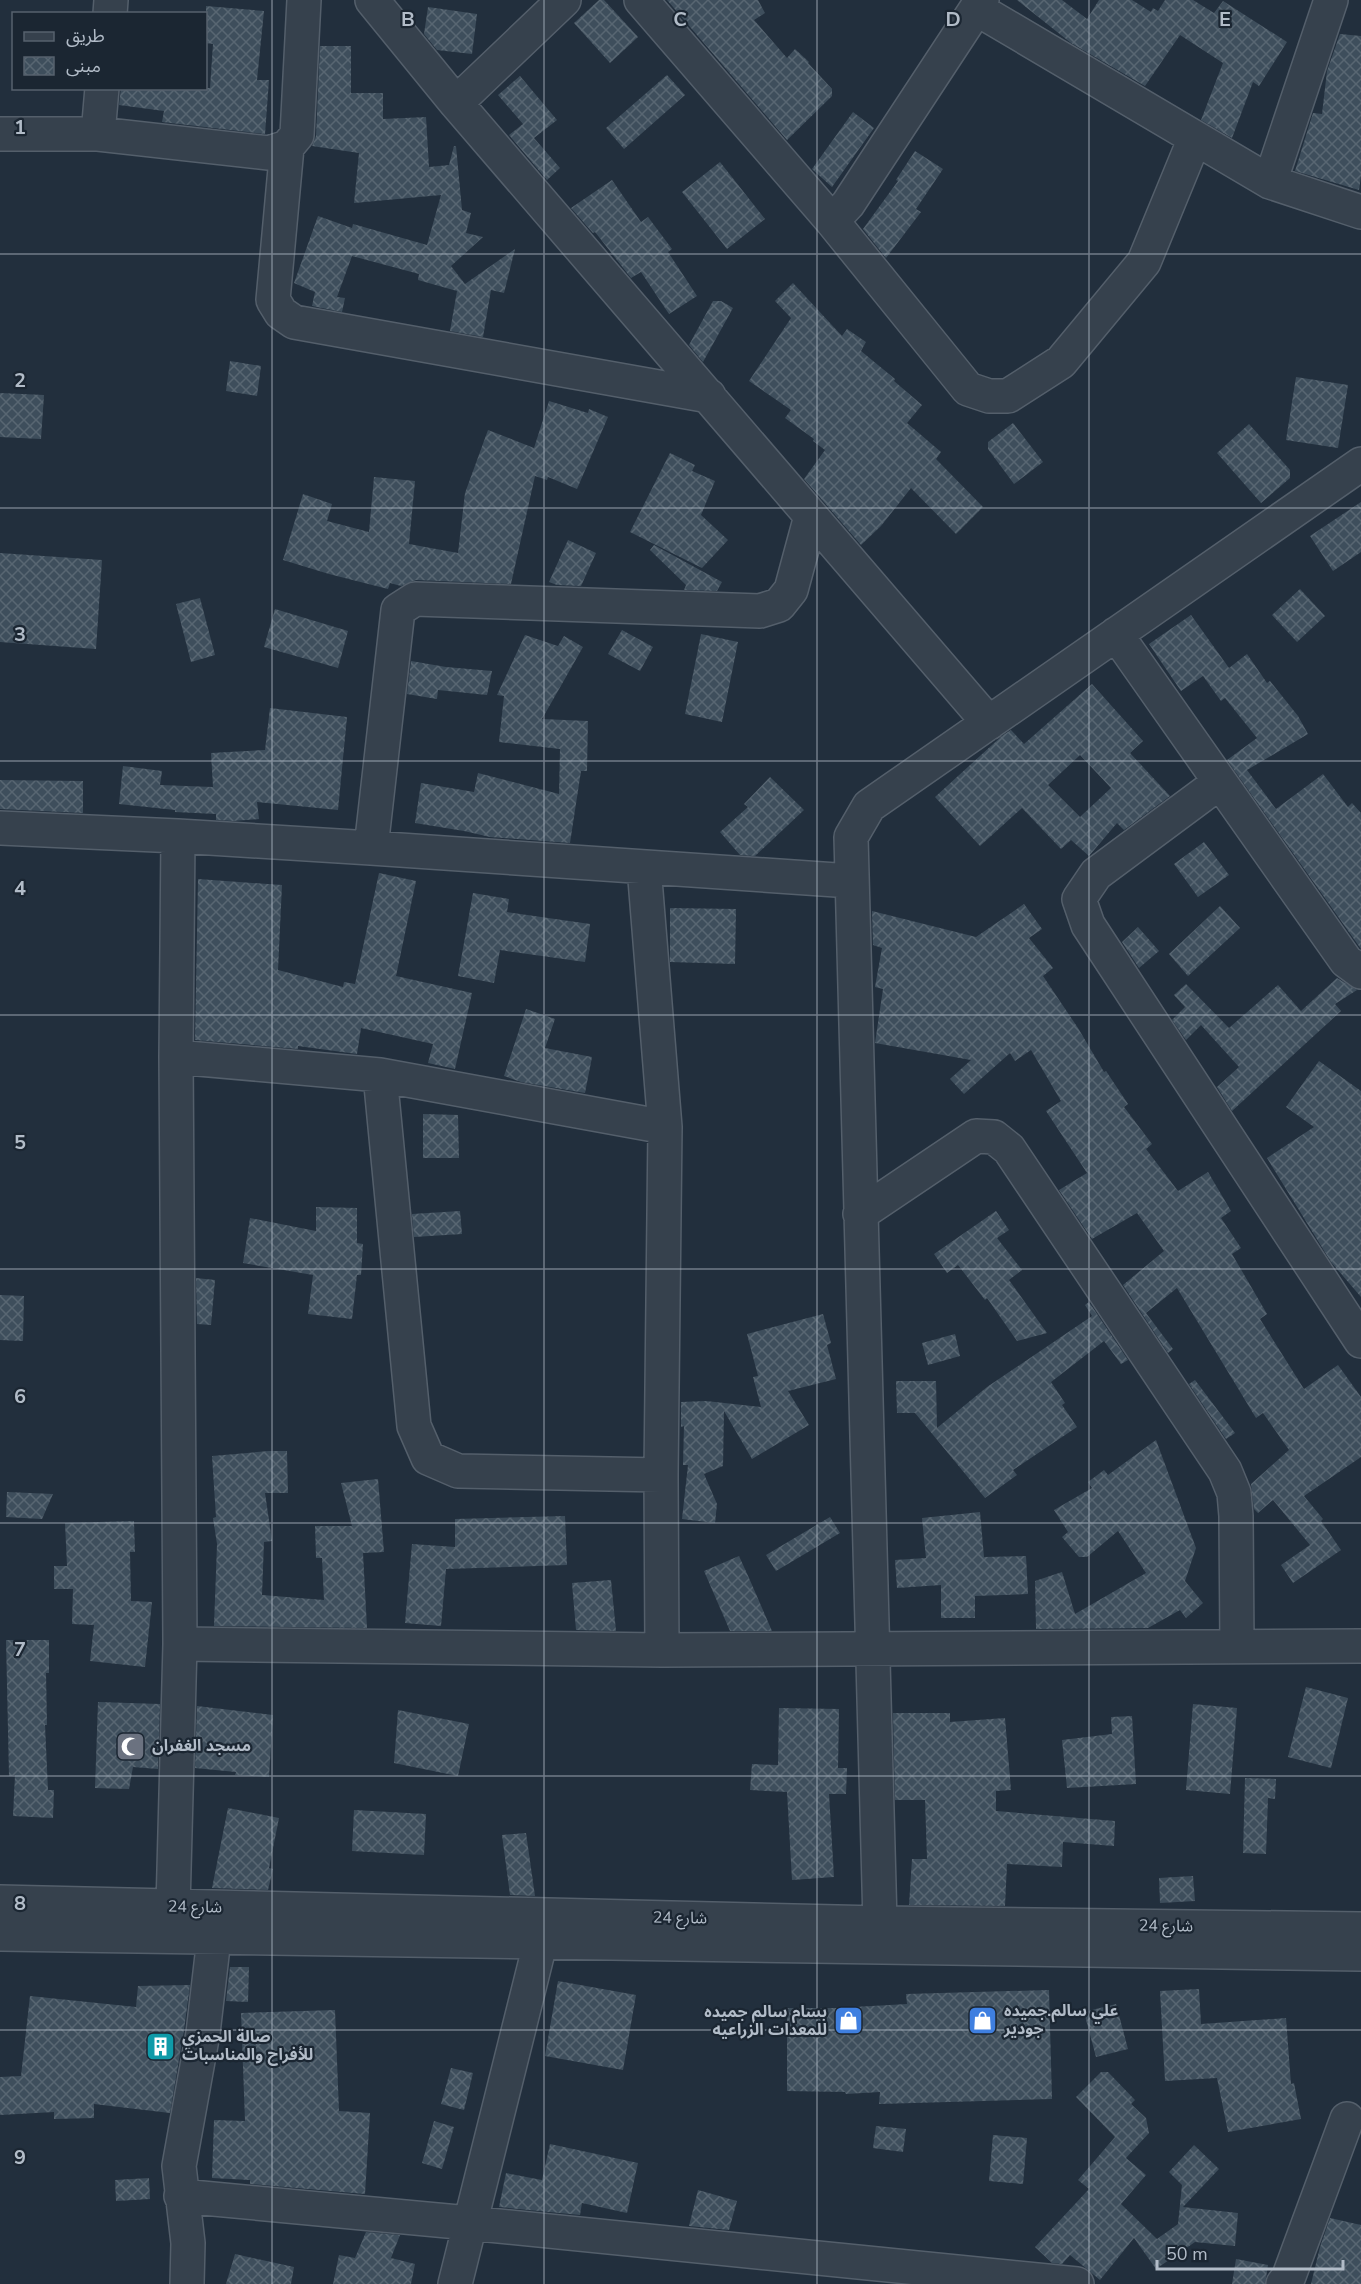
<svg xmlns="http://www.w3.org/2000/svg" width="1361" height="2284" viewBox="0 0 1361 2284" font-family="'Nunito Sans','Noto Sans Arabic',sans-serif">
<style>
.building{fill:url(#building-cross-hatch);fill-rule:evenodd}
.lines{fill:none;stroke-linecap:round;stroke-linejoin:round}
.minor-casing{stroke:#545f6b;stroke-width:36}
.minor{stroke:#36414d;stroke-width:33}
.grid{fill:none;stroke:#b2bcc8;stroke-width:1.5;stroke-opacity:0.55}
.labels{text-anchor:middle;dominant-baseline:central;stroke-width:4.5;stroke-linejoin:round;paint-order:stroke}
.poi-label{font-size:16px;font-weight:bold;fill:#b2bcc8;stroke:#1b2632;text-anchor:start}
.street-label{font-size:16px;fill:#b2bcc8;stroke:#1b2632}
.grid-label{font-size:20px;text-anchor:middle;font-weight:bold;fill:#b2bcc8;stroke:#1b2632;stroke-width:4.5;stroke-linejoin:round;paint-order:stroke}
</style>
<defs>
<pattern id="building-cross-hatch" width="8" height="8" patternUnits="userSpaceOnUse" patternTransform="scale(1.5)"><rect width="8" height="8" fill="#3e4e5c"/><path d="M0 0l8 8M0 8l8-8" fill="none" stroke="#586672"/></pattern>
</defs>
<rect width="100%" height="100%" fill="#222f3d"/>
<!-- building -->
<path class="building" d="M599,0H604L638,37L610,63L574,23Z
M667,0H758L765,13L754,20L787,58L795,49L809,62L808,63L832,89V96L787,140Z
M1017,0H1062L1087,19L1099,0H1132L1151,12L1153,8L1158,11L1165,0H1193L1214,13L1223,1L1287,42L1259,86L1253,82L1232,138L1201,120L1223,63L1180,35L1145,86L1071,43Z
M206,6L264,11L257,80H269L265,134L162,122L164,111L119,105L121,88H210L213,44L206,43Z
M428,7L477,14L472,54L437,50L424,34Z
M1340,34L1361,36V176L1359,190L1295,171L1313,113L1322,114L1327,71Z
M320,46H351V93H383V119L426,117L429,167L449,165L454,146H456L462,210L471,213L466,233L483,237L451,266L465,284L515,249L504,293L491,290L483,337L450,331L457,291L418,280L419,274L352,256L337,297L345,298L342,312L312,306L315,292L294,283L318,216L352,228L353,224L427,245L441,195L354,203L359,153L312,146L316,136Z
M667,75L685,95L624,149L606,128Z
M520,76L557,120L534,138L560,168L547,180L509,135L523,124L498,95Z
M853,112L874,128L832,187L812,169Z
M915,151L943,169L916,209L921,212L886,258L863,229L898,181L896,180Z
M720,162L765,219L727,249L682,192Z
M612,180L641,222L648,217L672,249L668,252L697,296L669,314L641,272L631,278L595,232L593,233L571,208Z
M793,283L842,336L847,329L866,342L861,351L895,379L894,381L922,405L907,423L941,452L936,459L983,507L956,534L911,488L881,526L861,545L804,479L825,450L813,441L814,439L785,418L791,410L749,381L791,318L775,301Z
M713,301H721L733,308L703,362L689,345Z
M230,361L261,366L257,396L226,391Z
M1296,377L1348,385L1338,448L1286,440Z
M0,393L44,395L41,439L0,437Z
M549,401L588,413L589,409L608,417L577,489L548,477L547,480L535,476L511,584L416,580L401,586L390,583L388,589L329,574L283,560L303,494L332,504L327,521L369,532L374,477L415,481L409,544L458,553L465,493L488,430L534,448Z
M1013,423L1043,462L1014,484L988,449V442Z
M1249,424L1290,470V478L1261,503L1217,453Z
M670,453L695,465L692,471L715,481L701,515L728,540L702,568L630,532Z
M1361,502V552L1333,571L1310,536Z
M568,540L596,553L581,586L557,585L549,582Z
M654,545L722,582L717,591L684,590L686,585L650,550Z
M0,553L102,560L96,649L0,642Z
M1300,589L1325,616L1297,642L1272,615Z
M200,598L215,655L191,662L176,604Z
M275,609L348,631L338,668L264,647Z
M1191,615L1229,668L1247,654L1267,683L1270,681L1298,716L1308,734L1247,770L1276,809L1323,774L1348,807L1352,803L1361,813V949L1227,760L1257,738L1225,698L1221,701L1203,676L1181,691L1149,644Z
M622,630L653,647L640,671L608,654Z
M701,634L738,642L722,722L685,714Z
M525,635L558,646L564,636L583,647L542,719L588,721L587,771H581L570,843L490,837L464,831L415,823L421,783L474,792L478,773L559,794L560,749L499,742L504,696L497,695Z
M411,661L446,667L492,671L487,695L438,690L437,699L407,694Z
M1092,684L1143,741L1130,753L1170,796L1124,830L1117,823L1089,856L1071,840L1061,849L1022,808L980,846L935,797L1003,735L1011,730L1024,744ZM1080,755L1111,788L1080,817L1048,785Z
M270,708L347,717L338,810L257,802L259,819L233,821L216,820V814L175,812V810L119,804L123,766L162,771L160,785L213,787L211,753L265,750Z
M770,777L804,810L755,856L740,855L720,832L748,807L744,804Z
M0,780L83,781V813L0,809Z
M1204,842L1229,875L1198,897L1174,864Z
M379,873L416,881L396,976L472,993L455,1069L428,1063L433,1044L361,1028L357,1054L298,1046V1049L195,1040L198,879L282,885L278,970L343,987L344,982L355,984Z
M473,893L509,899L507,912L590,924L585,962L500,950L494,983L458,976Z
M1024,904L1042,929L1029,938L1053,968L1043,976L1078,1028L1104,1072L1106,1071L1128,1104L1124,1107L1152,1144L1146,1149L1178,1191L1208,1172L1231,1211L1221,1218L1241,1248L1232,1254L1267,1314L1260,1319L1304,1389L1338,1365L1361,1397V1457L1304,1496L1323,1519L1321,1521L1341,1550L1293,1583L1281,1565L1310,1545L1273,1500L1258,1513L1254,1509L1251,1484L1289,1450L1263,1413L1256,1418L1177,1288L1146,1313L1173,1349L1168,1353L1123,1285L1164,1251L1137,1213L1092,1239L1059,1190L1087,1173L1046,1111L1061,1101L1031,1050L1015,1061L1010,1053L964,1094L950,1079L971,1060L875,1043L883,989L875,987L882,948L873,945L872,911L976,937Z
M1220,906L1240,928L1188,976L1169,954Z
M670,908L736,909L735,964L670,962Z
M1138,927L1159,951L1139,968L1122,942Z
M1337,978L1357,990L1335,1004L1341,1011L1232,1111L1217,1087L1239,1067L1201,1025L1186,1040L1172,1020L1185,1007L1174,995L1186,984L1229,1028L1278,985L1301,1011Z
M526,1009L555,1019L545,1048L592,1057L585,1093L521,1082L504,1076Z
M1319,1061L1361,1091V1297L1331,1262L1267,1158L1314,1127L1286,1107Z
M423,1114L458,1115L459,1158H423Z
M316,1207L357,1208V1243L363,1244L361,1275H357L352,1319L308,1314L313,1275L243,1263L250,1218L316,1231Z
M460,1211L462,1234L414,1237L412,1214Z
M996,1211L1009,1230L997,1238L1022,1270L1009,1280L1047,1333L1017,1341L987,1298L985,1300L958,1265L947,1273L934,1254Z
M196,1278L215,1280L211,1325L197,1324Z
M0,1295L24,1296L23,1341L0,1340Z
M1089,1302L1128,1360L1121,1364L1104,1341L1051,1382L1065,1403L1062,1405L1077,1427L1013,1470L1017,1475L985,1498L915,1413H897L896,1381H936L937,1428L987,1387L1092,1316L1085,1305Z
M823,1314L831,1343L827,1345L836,1379L788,1391L809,1425L752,1459L724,1411L723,1466L704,1474L717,1504L715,1523L682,1519L688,1465H683L684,1426L681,1427V1402L706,1401L761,1407L753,1377L758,1376L747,1334Z
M955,1334L960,1356L928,1365L922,1343Z
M1195,1380L1235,1433L1226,1439L1189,1384Z
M1156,1440L1196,1548L1185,1581L1203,1603L1186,1618L1180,1610L1148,1628L1036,1629L1035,1581L1062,1572L1075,1614L1146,1573L1118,1531L1087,1557H1079L1062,1537L1068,1532L1054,1510L1092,1488L1088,1482L1104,1470L1108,1475Z
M269,1451H287L288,1493H265L272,1541L264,1542L262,1595L324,1600L322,1558H316L315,1526H352L341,1483L378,1479L384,1552L363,1553L367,1628L214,1626L217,1544L213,1518L216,1517L212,1456Z
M7,1492L53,1494L42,1519L6,1517Z
M980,1512L984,1557L1026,1556L1028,1594L975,1596V1618H941V1585L897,1588L895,1560L926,1558L922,1518Z
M565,1516L567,1565L446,1569L441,1626L405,1623L412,1544L455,1547V1519Z
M830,1517L840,1533L776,1571L766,1555Z
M134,1521L135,1552H130L131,1601L152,1602L145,1667L90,1661L94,1625L72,1624L73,1589H54V1566H67L65,1523Z
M739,1556L749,1578L772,1631H730L704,1571Z
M611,1580L616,1631L576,1630L572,1583Z
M6,1640H49V1673H46L47,1725H45L48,1790H54L53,1818L13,1816L15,1775L9,1776Z
M1306,1687L1348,1698L1331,1768L1288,1757Z
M98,1702L160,1704L158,1769L133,1767L129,1789L95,1788Z
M1193,1704L1237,1708L1230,1794L1186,1790Z
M197,1706L273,1715L269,1777L235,1775L236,1772L195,1768Z
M779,1708L839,1709L838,1768H847L846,1794H829L834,1877L792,1880L787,1792L750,1790L752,1764L778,1765Z
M398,1710L469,1724L458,1776L394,1763Z
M893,1713H950V1722L1005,1718L1011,1790L996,1791V1811L1115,1821L1114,1846L1063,1842L1062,1867L1007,1864L1005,1906L909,1905L912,1859H927L925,1800H895Z
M1132,1716L1136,1784L1067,1788L1062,1740L1112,1734L1111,1717Z
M1245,1778L1276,1779L1275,1799L1268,1798L1266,1854L1243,1853Z
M228,1808L279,1818L269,1868L273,1869L268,1890L212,1888Z
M354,1810L426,1814L424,1855L352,1851Z
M526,1833L535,1896L510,1895L502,1835Z
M1193,1876L1195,1901L1160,1903L1159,1878Z
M230,1967H249L248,2002L226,2001Z
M558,1981L636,1995L623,2070L545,2056Z
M190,1985L184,2030L170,2113L94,2104V2118L54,2119V2112L0,2115V2077L21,2076L30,1996L136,2007L138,1986Z
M1199,1989L1201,2024L1286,2018L1291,2084L1294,2083L1301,2119L1228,2132L1217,2078L1165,2081L1160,1991Z
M1049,1990L1052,2099L879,2104L880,2092L846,2094L845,2092L787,2091V2008H836L907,2004L906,1994Z
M1116,2004L1128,2049L1096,2057L1084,2012Z
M335,2010L339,2111L370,2113L365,2194L250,2184V2180L212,2178L214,2120L245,2121L241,2013Z
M451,2068L473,2073L464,2110L441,2104Z
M1101,2072H1108L1135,2100L1131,2104L1146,2118L1149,2133L1126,2158L1146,2175L1121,2204L1157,2239L1178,2224L1182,2185L1169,2172L1194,2145L1219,2169L1183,2207L1238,2213L1235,2246L1195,2242L1156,2269L1134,2238L1100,2280L1070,2255L1062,2264L1052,2263L1035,2247L1089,2189L1078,2180L1115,2137L1076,2097Z
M434,2121L454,2127L442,2169L422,2163Z
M876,2126L906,2129L903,2152L873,2148Z
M993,2135L1027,2138L1023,2184L989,2181Z
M550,2144L638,2163L627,2213L582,2203L580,2215L499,2207L506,2173L542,2180Z
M149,2178L150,2199L116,2201L115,2180Z
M698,2190L737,2201L729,2230L689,2226Z
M1330,2218L1361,2225V2284H1311L1320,2247Z
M366,2232L400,2235L391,2258L415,2264L411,2284H333L339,2255L355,2258Z
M235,2254L294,2267L291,2284H226Z
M1236,2259L1268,2265L1265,2284H1232Z"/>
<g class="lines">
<defs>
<path id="minor" d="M372,0L456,103L989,723
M641,0L832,221L968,389L989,396H1008L1061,362L1144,262L1195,138
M977,9L1270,182L1361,212
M110,14L111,0
M456,103L564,0
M0,134H98L269,153L287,147L297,135L304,0
M98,134L102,88
M287,147L273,300L281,313L294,322L709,396
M1270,182L1331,0
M832,221L848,204L982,0
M1116,634L1346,961L1361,972
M1220,782L1096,874L1079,899L1088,925L1361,1341
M0,828L178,836L371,848L851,881
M371,848L398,610L415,599L760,611L779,605L791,590L811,516
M644,867L665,1127L661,1475L662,1650
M176,1057L380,1075L665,1127
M380,1075L414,1426L428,1458L458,1471L661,1475
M860,1214L976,1136L994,1137L1009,1149L1225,1471L1234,1493L1236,1516L1237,1645
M180,1644L662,1650L1361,1646
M0,1902L880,1923L1361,1929
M173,1907L180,1644L176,1057L178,836
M880,1923L851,837L869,806L1361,464
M0,1934L1361,1954
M181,2196L469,2223L1077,2284
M187,2284L188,2243L179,2166L203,2033L214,1938
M455,2284L540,1944L548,1923
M1283,2284L1289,2276L1347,2119"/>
</defs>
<!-- minor casing -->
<use href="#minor" class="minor-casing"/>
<!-- minor -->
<use href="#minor" class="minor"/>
</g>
<!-- grid -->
<path class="grid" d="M272,0V2284M544,0V2284M817,0V2284M1089,0V2284M0,254H1361M0,508H1361M0,761H1361M0,1015H1361M0,1269H1361M0,1523H1361M0,1776H1361M0,2030H1361"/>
<!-- icons -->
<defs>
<symbol id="mosque-square" viewBox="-11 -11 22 22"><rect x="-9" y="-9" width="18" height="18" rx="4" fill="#6b7280" stroke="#1b2632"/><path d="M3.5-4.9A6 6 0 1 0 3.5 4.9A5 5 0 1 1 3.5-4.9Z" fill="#fff"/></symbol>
<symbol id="shop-square" viewBox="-11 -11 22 22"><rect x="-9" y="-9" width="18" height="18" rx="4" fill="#3f7fe0" stroke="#1b2632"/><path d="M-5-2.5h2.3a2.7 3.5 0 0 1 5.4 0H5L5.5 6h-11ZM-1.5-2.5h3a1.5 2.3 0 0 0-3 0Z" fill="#fff"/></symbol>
<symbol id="building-square" viewBox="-11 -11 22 22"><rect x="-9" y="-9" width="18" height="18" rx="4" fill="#0f9aa8" stroke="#1b2632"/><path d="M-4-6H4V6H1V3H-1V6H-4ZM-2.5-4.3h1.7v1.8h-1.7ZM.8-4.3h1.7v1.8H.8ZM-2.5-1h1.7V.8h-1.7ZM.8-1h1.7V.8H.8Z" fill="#fff"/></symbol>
</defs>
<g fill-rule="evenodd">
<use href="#mosque-square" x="114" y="1730" width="33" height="33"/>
<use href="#shop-square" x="966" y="2004" width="33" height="33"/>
<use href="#shop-square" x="832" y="2004" width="33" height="33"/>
<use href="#building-square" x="144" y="2030" width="33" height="33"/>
</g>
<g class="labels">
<!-- poi labels -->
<g class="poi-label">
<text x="152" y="1746">مسجد الغفران</text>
<text x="1004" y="2011">علي سالم.جميده<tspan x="1004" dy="18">جودير</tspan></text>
<text x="827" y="2012" text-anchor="end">بسام سالم جميده<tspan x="827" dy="18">للمعدات الزراعيه</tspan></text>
<text x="182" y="2037">صالة الحمزي<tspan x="182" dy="18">للأفراح والمناسبات</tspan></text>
</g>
<!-- street labels -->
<g class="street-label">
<text transform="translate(195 1907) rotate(1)">شارع 24</text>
<text transform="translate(680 1918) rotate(1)">شارع 24</text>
<text transform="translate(1166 1926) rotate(1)">شارع 24</text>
</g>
</g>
<g class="grid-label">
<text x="408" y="26">B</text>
<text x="680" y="26">C</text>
<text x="953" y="26">D</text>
<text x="1225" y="26">E</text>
<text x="20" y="134">1</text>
<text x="20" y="387">2</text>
<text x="20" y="641">3</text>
<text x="20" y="895">4</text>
<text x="20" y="1149">5</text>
<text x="20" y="1403">6</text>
<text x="20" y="1656">7</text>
<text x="20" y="1910">8</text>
<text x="20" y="2164">9</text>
</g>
<!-- legend -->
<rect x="12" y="12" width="195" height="78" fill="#1b2632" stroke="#57626e" stroke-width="1.5"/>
<rect x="24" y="32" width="30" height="9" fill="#36414d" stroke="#57626e" stroke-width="1.5"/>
<text x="66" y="42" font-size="18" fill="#b2bcc8">طريق</text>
<rect x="24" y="57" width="30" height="18" fill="url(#building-cross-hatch)" stroke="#57626e" stroke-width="1.5"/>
<text x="66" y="72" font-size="18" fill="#b2bcc8">مبنى</text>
<!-- scale -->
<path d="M1157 2260v9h186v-9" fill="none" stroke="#b2bcc8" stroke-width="3"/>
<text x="1166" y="2260" font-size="18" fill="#b2bcc8" stroke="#1b2632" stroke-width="4.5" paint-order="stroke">50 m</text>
</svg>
